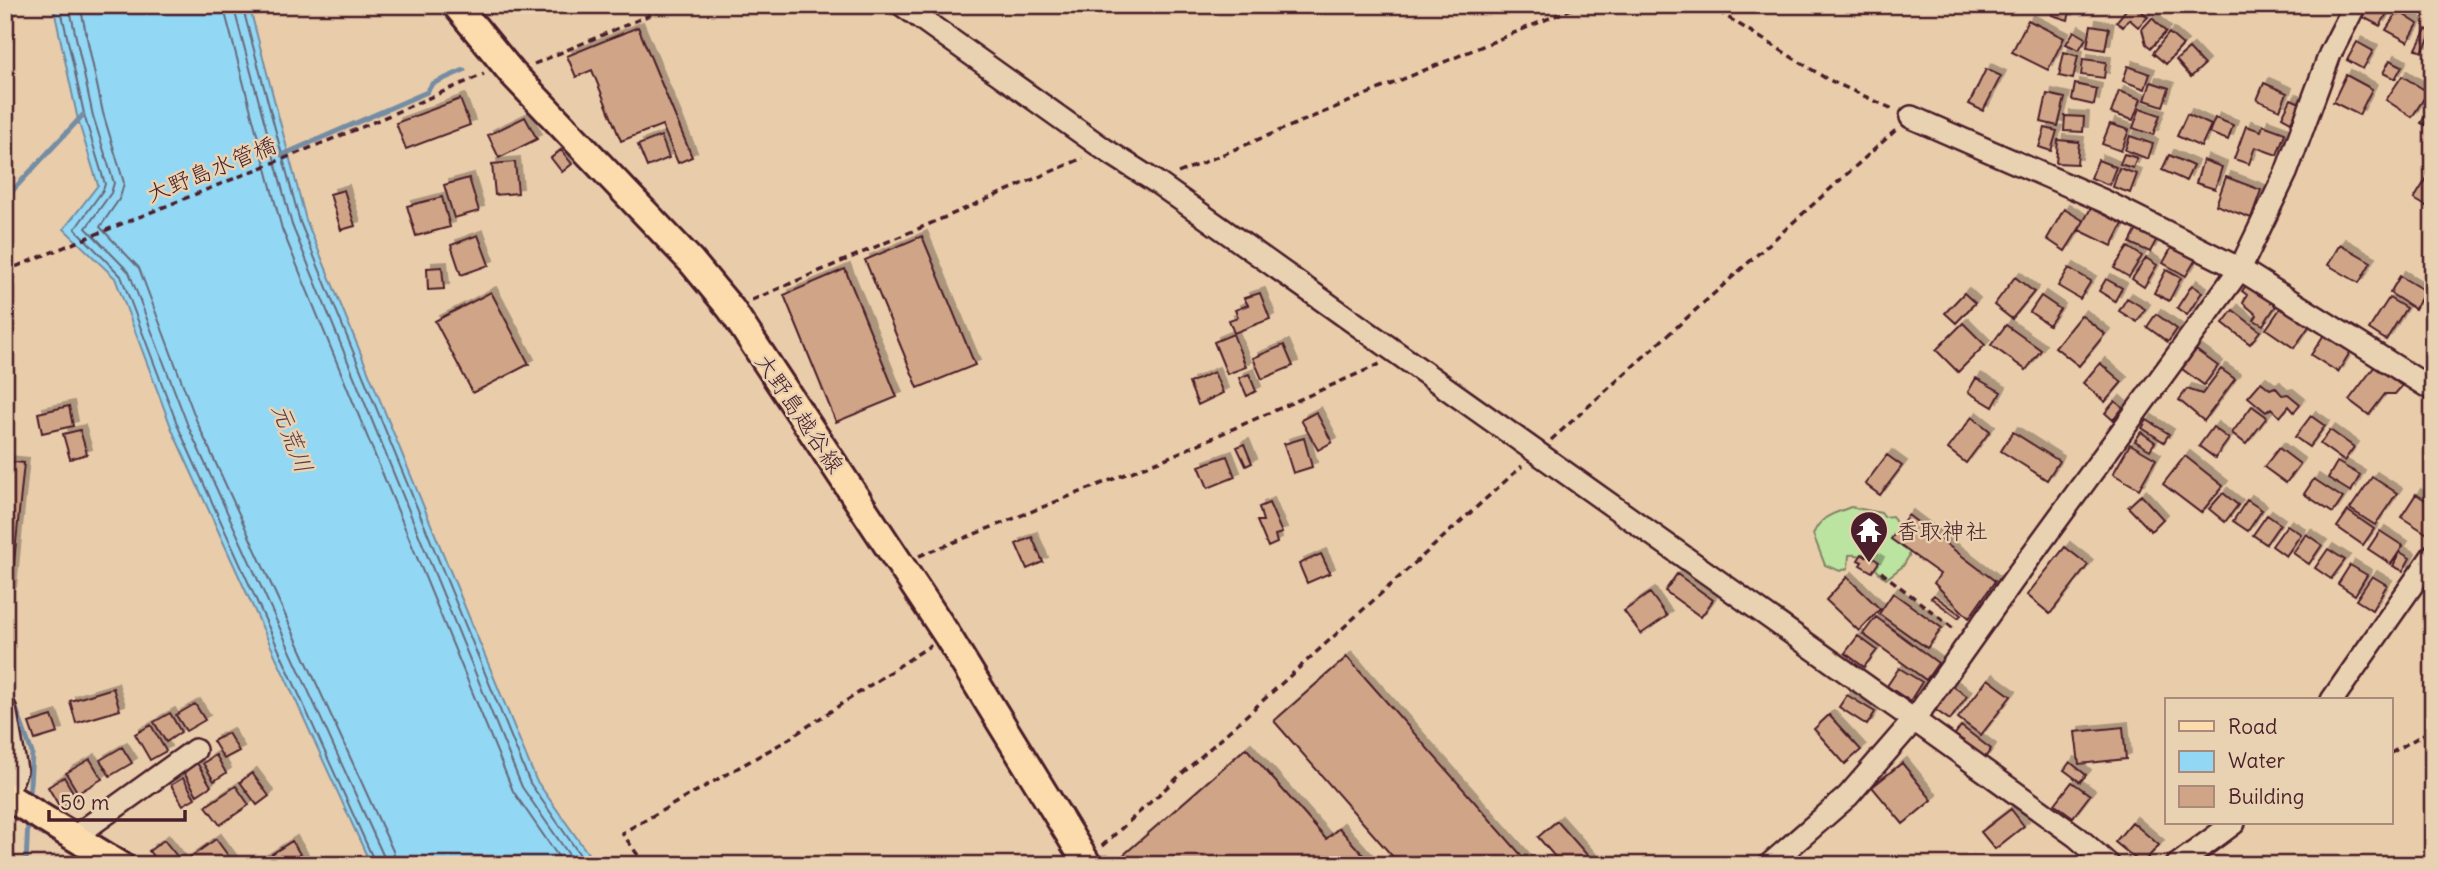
<svg xmlns="http://www.w3.org/2000/svg" width="2438" height="870" viewBox="0 0 2438 870" font-family="Delius,'Klee One',sans-serif">
<style>
.green{fill:#bbe4a0;stroke:#828266;stroke-width:2}
.water{fill:#92d7f3;stroke:#758da3;stroke-width:2}
.lines{fill:none;stroke-linecap:round;stroke-linejoin:round}
.shore{stroke:#67697b;stroke-width:2}
.stream{stroke:#758da3;stroke-width:5}
.building{fill:#d0a587;stroke:#4a1f2b;stroke-width:2;filter:url(#shadow)}
.minor-casing{stroke:#4a1f2b;stroke-width:26}
.major-casing{stroke:#4a1f2b;stroke-width:32}
.path{stroke:#4a1f2b;stroke-width:3.5;stroke-dasharray:7 5;stroke-linecap:butt}
.minor{stroke:#e9d2b1;stroke-width:21}
.major{stroke:#fcdcac;stroke-width:26}
.labels{text-anchor:middle;dominant-baseline:central;stroke-width:5;stroke-linejoin:round;paint-order:stroke}
.street-label{font-size:23px;fill:#4a1f2b;stroke:#e9d2b1}
.poi-label{font-size:23px;fill:#4a1f2b;stroke:#e9d2b1;text-anchor:start}
.water-label{font-size:24px;font-style:italic;fill:#553b49;stroke:#e9d2b1}
</style>
<defs>
<filter id="shadow"><feDropShadow dx="5" dy="-5" stdDeviation="0" flood-color="#0004"/></filter>
</defs>
<rect width="100%" height="100%" fill="#e9ccaa"/>
<filter id="ink" filterUnits="userSpaceOnUse"><feTurbulence type="fractalNoise" baseFrequency=".0143" numOctaves="2"/><feDisplacementMap in="SourceGraphic" scale="14" xChannelSelector="R" yChannelSelector="G"/><feConvolveMatrix kernelMatrix="1 2 1 2 8 2 1 2 1" color-interpolation-filters="sRGB"/></filter>
<g filter="url(#ink)">
<!-- green -->
<path class="green" d="M1851,507L1881,513L1884,517L1892,516L1910,547L1909,556L1903,566L1886,579C1873,570 1869,552 1849,555L1848,568L1840,571L1825,565L1813,534C1822,515 1833,514 1851,507Z"/>
<!-- water -->
<path class="water" d="M53,5H249L306,220L536,780L596,865H371L173,432L115,278L64,229L98,185L78,120Z"/>
<g class="lines">
<!-- shore -->
<path class="shore" d="M60,5L85,118L105,184L103,190L75,229L121,276L179,429L376,865
M69,5L93,116L114,183L111,193L86,228L129,272L188,426L383,855L385,865
M80,5L103,113L124,183L120,198L100,227L139,268L197,422L393,851L396,865
M223,5L282,229L513,791L564,865
M233,5L292,225L522,787L576,865
M242,5L300,222L530,783L587,865"/>
<!-- stream -->
<path class="stream" d="M282,155L427,92L432,84L464,70
M5,206L13,190L83,115
M5,678L32,753L29,800
M26,865L28,820"/>
</g>
<!-- building -->
<path class="building" d="M2055,5L2071,9L2068,20L2052,15Z
M2130,5H2134L2148,17L2138,27L2129,19L2123,27L2116,22Z
M2364,5H2385L2390,8L2380,26L2359,15Z
M2398,11L2418,24L2408,42L2386,30Z
M2152,18L2166,32L2151,48L2146,44L2142,29Z
M2028,20L2064,38L2048,70L2012,52Z
M2091,25L2109,28L2105,50L2087,47Z
M638,27L692,157L678,163L662,125L621,141L592,70L576,77L567,56Z
M2426,29L2432,33L2422,52L2416,49Z
M2074,31L2086,38L2079,50L2066,44Z
M2169,33L2183,45L2166,64L2153,53Z
M2357,42L2373,51L2363,69L2347,60Z
M2189,49L2204,65L2191,77L2176,60Z
M2064,52L2078,56L2073,79L2059,76Z
M2083,59L2106,62L2104,78L2081,75Z
M2390,60L2402,66L2395,79L2383,73Z
M2128,66L2150,74L2145,89L2123,81Z
M1986,69L2001,76L1983,111L1969,104Z
M2346,75L2372,89L2359,115L2333,102Z
M2402,76L2428,92L2412,117L2386,100Z
M2151,82L2169,88L2163,106L2145,100Z
M2264,83L2287,93L2280,110L2257,100Z
M2075,84L2097,89L2094,105L2072,100Z
M2119,91L2141,99L2133,120L2111,113Z
M2047,94L2065,98L2058,126L2041,122Z
M460,99L470,125L406,149L396,123Z
M2291,99L2300,103L2291,122L2282,117Z
M2433,103V122L2430,127L2421,123Z
M2140,108L2160,115L2153,135L2133,128Z
M2187,114L2211,125L2201,147L2177,136Z
M2065,116L2084,117L2083,132L2064,131Z
M525,117L537,139L499,158L488,135Z
M2215,118L2233,125L2228,140L2209,133Z
M2110,124L2129,130L2121,151L2102,144Z
M2263,125L2285,133L2277,155L2255,147L2249,164L2234,159L2246,126L2261,131Z
M2045,128L2057,131L2051,151L2039,147Z
M661,136L669,158L647,167L638,145Z
M2130,136L2153,144L2148,159L2125,150Z
M2058,140L2079,142L2077,164L2056,163Z
M561,150L572,164L562,172L551,158Z
M2124,154L2137,158L2133,168L2120,164Z
M2169,155L2193,166L2186,181L2162,170Z
M2098,160L2116,167L2109,185L2091,178Z
M2203,160L2222,167L2215,189L2196,183Z
M515,162L518,193L495,195L492,164Z
M2119,168L2137,174L2130,193L2113,187Z
M2226,177L2261,190L2251,218L2216,205Z
M469,178L479,211L454,218L444,185Z
M2427,178L2433,181V210L2414,199Z
M344,190L355,226L341,230L330,194Z
M442,197L450,227L416,236L407,206Z
M2092,206L2124,222L2112,246L2079,230Z
M2064,209L2084,221L2065,251L2047,239Z
M2138,227L2158,237L2150,252L2130,243Z
M478,235L489,265L461,275L451,245Z
M922,236L975,365L918,388L865,260Z
M2340,244L2371,262L2359,283L2328,265Z
M2173,245L2196,259L2186,276L2163,263Z
M2128,247L2142,256L2129,277L2114,268Z
M2146,258L2157,265L2144,287L2132,279Z
M442,267L444,289L428,290L427,268Z
M2069,268L2091,281L2080,299L2058,286Z
M845,269L897,397L836,422L784,295Z
M2166,270L2181,278L2169,301L2154,293Z
M2400,276L2425,291L2415,309L2390,293Z
M2015,277L2034,292L2012,319L1994,305Z
M2106,279L2122,288L2115,301L2099,291Z
M2247,284L2277,304L2263,325L2254,320L2257,315L2243,303L2247,295L2242,291Z
M2192,285L2202,292L2187,315L2177,308Z
M491,292L529,364L473,393L435,321Z
M1260,293L1270,319L1234,333L1229,320L1238,317L1235,310L1248,305L1244,298Z
M1964,293L1975,303L1956,323L1945,313Z
M2041,296L2060,309L2049,325L2030,312Z
M2127,298L2145,309L2137,322L2119,311Z
M2389,298L2406,308L2386,340L2369,329Z
M2282,306L2310,325L2294,348L2266,329Z
M2233,310L2260,331L2250,344L2223,323Z
M2156,314L2177,329L2168,342L2147,327Z
M2081,315L2105,334L2079,366L2055,347Z
M1963,323L1985,345L1958,372L1936,350Z
M2006,325L2041,350L2026,370L1991,345Z
M2325,333L2352,349L2338,372L2311,355Z
M1233,334L1246,367L1227,374L1214,342Z
M1284,345L1293,366L1262,379L1253,358Z
M2196,350L2218,366L2204,385L2182,369Z
M2100,363L2122,382L2105,402L2083,383Z
M2375,366L2402,386L2395,394H2385L2369,415L2349,400Z
M2221,369L2235,379L2204,421L2179,400L2187,389L2202,394Z
M1214,372L1223,393L1198,405L1189,383Z
M1249,374L1256,391L1247,396L1239,378Z
M1976,378L2001,392L1993,407L1968,392Z
M2261,382L2270,389L2275,387L2282,395L2288,394L2300,404L2294,412L2289,406L2280,417L2271,408L2266,412L2248,397Z
M2115,401L2123,408L2113,420L2105,413Z
M69,406L73,426L42,433L38,413Z
M2252,406L2267,417L2246,444L2232,433Z
M1316,412L1332,442L1318,450L1301,420Z
M2311,416L2325,426L2309,447L2295,437Z
M1972,417L1990,431L1966,463L1948,449Z
M2147,420L2169,434L2164,442L2142,428Z
M2213,427L2229,439L2215,458L2199,446Z
M80,430L87,454L70,459L63,434Z
M2330,430L2354,447L2344,461L2320,444Z
M2013,432L2059,461L2047,480L2001,451Z
M2141,432L2155,442L2150,450L2135,441Z
M1304,438L1312,467L1293,473L1284,444Z
M1244,444L1252,463L1246,466L1237,447Z
M2130,444L2156,459L2139,489L2113,474Z
M2279,448L2300,464L2286,483L2264,467Z
M1887,455L1902,466L1880,495L1865,484Z
M1227,456L1235,477L1208,488L1199,466Z
M2185,456L2223,486L2201,513L2163,484Z
M5,461L24,463L11,592H5Z
M2337,462L2360,475L2351,492L2328,478Z
M2372,477L2397,493L2375,525L2350,509Z
M2314,479L2343,498L2333,513L2304,494Z
M2223,493L2238,505L2225,522L2209,509Z
M2416,494L2433,505V530L2429,535L2401,517Z
M2141,495L2163,519L2151,531L2128,507Z
M2247,500L2262,510L2248,531L2233,521Z
M1269,503L1282,533L1275,535L1277,543L1268,547L1257,521H1263L1259,507Z
M2348,511L2374,529L2363,545L2337,527Z
M1908,515L1995,581L1969,618L1934,583L1940,574L1891,539Z
M2267,515L2280,524L2266,544L2253,535Z
M2287,525L2301,534L2286,556L2272,546Z
M2380,531L2403,546L2391,564L2368,549Z
M2306,534L2322,545L2309,564L2293,553Z
M1032,537L1043,562L1027,569L1016,544Z
M2065,547L2088,565L2050,614L2027,595Z
M2328,549L2345,560L2331,579L2315,568Z
M2400,552L2410,558L2403,571L2393,566Z
M1321,554L1330,573L1307,583L1299,564Z
M1862,554L1866,557L1867,554L1879,562L1872,572L1860,565L1862,562L1858,560Z
M2350,565L2367,575L2355,595L2338,584Z
M1677,574L1713,600L1701,617L1665,591Z
M2372,576L2387,585L2372,610L2356,600Z
M1847,577L1880,609L1859,631L1826,600Z
M1650,593L1667,616L1641,634L1624,611Z
M1893,593L1942,628L1927,648L1879,614Z
M1934,595L1961,615L1958,618L1931,598Z
M1876,617L1938,663L1926,680L1863,634Z
M1858,636L1877,650L1864,667L1845,653Z
M1347,657L1530,865H1400L1274,721Z
M1899,668L1922,682L1910,701L1887,686Z
M1988,679L2011,696L1981,735L1958,718Z
M1951,685L1967,696L1950,720L1934,709Z
M113,688L120,710L76,723L70,701Z
M1847,695L1875,712L1867,725L1839,707Z
M195,704L205,720L186,731L176,715Z
M170,713L181,732L166,742L154,722Z
M1829,715L1861,750L1845,764L1814,729Z
M52,716L58,733L35,740L29,723Z
M151,725L166,751L150,760L135,734Z
M1961,726L1991,749L1984,759L1953,737Z
M2123,727L2126,759L2079,764L2075,732Z
M228,733L239,751L224,759L213,741Z
M122,747L132,763L110,776L100,760Z
M1246,748L1326,839L1339,828L1372,865H1126L1120,858Z
M216,755L226,773L214,781L203,763Z
M90,759L102,779L78,793L66,773Z
M2070,762L2086,775L2080,782L2064,770Z
M197,763L211,786L197,795L183,771Z
M1902,763L1932,800L1903,824L1872,787Z
M252,773L269,796L257,805L240,782Z
M64,777L77,799L61,809L48,787Z
M183,778L195,798L183,805L171,785Z
M2072,782L2090,795L2073,817L2055,804Z
M236,786L249,805L220,825L206,806Z
M2011,809L2024,826L1995,849L1981,832Z
M1557,821L1596,865H1562L1538,837Z
M2132,822L2159,845L2142,864L2115,842Z
M216,839L235,865H187L185,861Z
M164,840L184,865H160L149,851Z
M292,841L303,859L295,865H259L258,863Z"/>
<g class="lines">
<defs>
<path id="minor" d="M902,5L1104,149L1156,182L1914,720L2077,837L2109,865
M1911,117L2104,201L2240,269L2433,390
M2332,700L2433,555
M5,708L16,770L5,799
M74,837L195,750
M1769,865L1848,796L1914,720L2014,579L2240,269L2286,173L2330,54L2355,5
M2177,865L2234,823"/>
<path id="major" d="M456,5L512,73L691,261L731,309L947,635L1088,865
M5,795L120,865"/>
</defs>
<!-- minor casing -->
<use href="#minor" class="minor-casing"/>
<!-- major casing -->
<use href="#major" class="major-casing"/>
<!-- path -->
<path class="path" d="M1708,5L1827,79L1895,110
M534,64L673,5
M1178,173L1581,5
M5,271L362,127L484,74
M752,300L1083,158
M1551,440L1897,129
M919,556L1169,457L1380,364
M1881,572L1954,629
M2391,753L2433,729
M1102,846L1522,466
M645,865L622,833L784,742L931,645"/>
<!-- minor -->
<use href="#minor" class="minor"/>
<!-- major -->
<use href="#major" class="major"/>
</g>
</g>
<!-- icons -->
<defs>
<symbol id="temple-pin" viewBox="-11 -11 22 30"><path d="M0 17L-7.5 6A9.5 9.5 0 1 1 7.5 6Z" fill="#4a1f2b" stroke="#e9d2b1"/><path d="M0-6L5-2H3V0L6.5 2.5H4V6H1.5V3h-3V6H-4V2.5H-6.5L-3 0V-2H-5Z" fill="#fff"/></symbol>
</defs>
<g fill-rule="evenodd">
<use href="#temple-pin" x="1847" y="508" width="44" height="60"/>
</g>
<g class="labels">
<!-- street labels -->
<g class="street-label">
<text transform="translate(211 169) rotate(-22)">大野島水管橋</text>
<text transform="translate(800 413) rotate(56)">大野島越谷線</text>
</g>
<!-- poi labels -->
<g class="poi-label">
<text x="1896" y="530">香取神社</text>
</g>
<!-- water labels -->
<g class="water-label">
<text transform="translate(293 438) rotate(69)">元荒川</text>
</g>
</g>
<!-- margin -->
<rect width="2438" height="870" fill="none" stroke="#e9d2b1" stroke-width="28"/>
<rect x="14" y="14" width="2410" height="842" fill="none" stroke="#4a1f2b" stroke-width="2.5" filter="url(#ink)"/>
<!-- legend -->
<rect x="2165" y="698" width="228" height="126" fill="#e9d2b1" stroke="#a98a7b" stroke-width="2"/>
<rect x="2179" y="721" width="35" height="10" fill="#fcdcac" stroke="#a98a7b" stroke-width="2"/>
<text x="2228" y="734" font-size="21" fill="#4a1f2b">Road</text>
<rect x="2179" y="751" width="35" height="21" fill="#92d7f3" stroke="#a98a7b" stroke-width="2"/>
<text x="2228" y="768" font-size="21" fill="#4a1f2b">Water</text>
<rect x="2179" y="786" width="35" height="21" fill="#d0a587" stroke="#a98a7b" stroke-width="2"/>
<text x="2228" y="804" font-size="21" fill="#4a1f2b">Building</text>
<!-- scale -->
<path d="M49 810v10h136v-10" fill="none" stroke="#4a1f2b" stroke-width="3.5"/>
<text x="60" y="810" font-size="21" fill="#4a1f2b" stroke="#e9d2b1" stroke-width="5" paint-order="stroke">50 m</text>
</svg>
